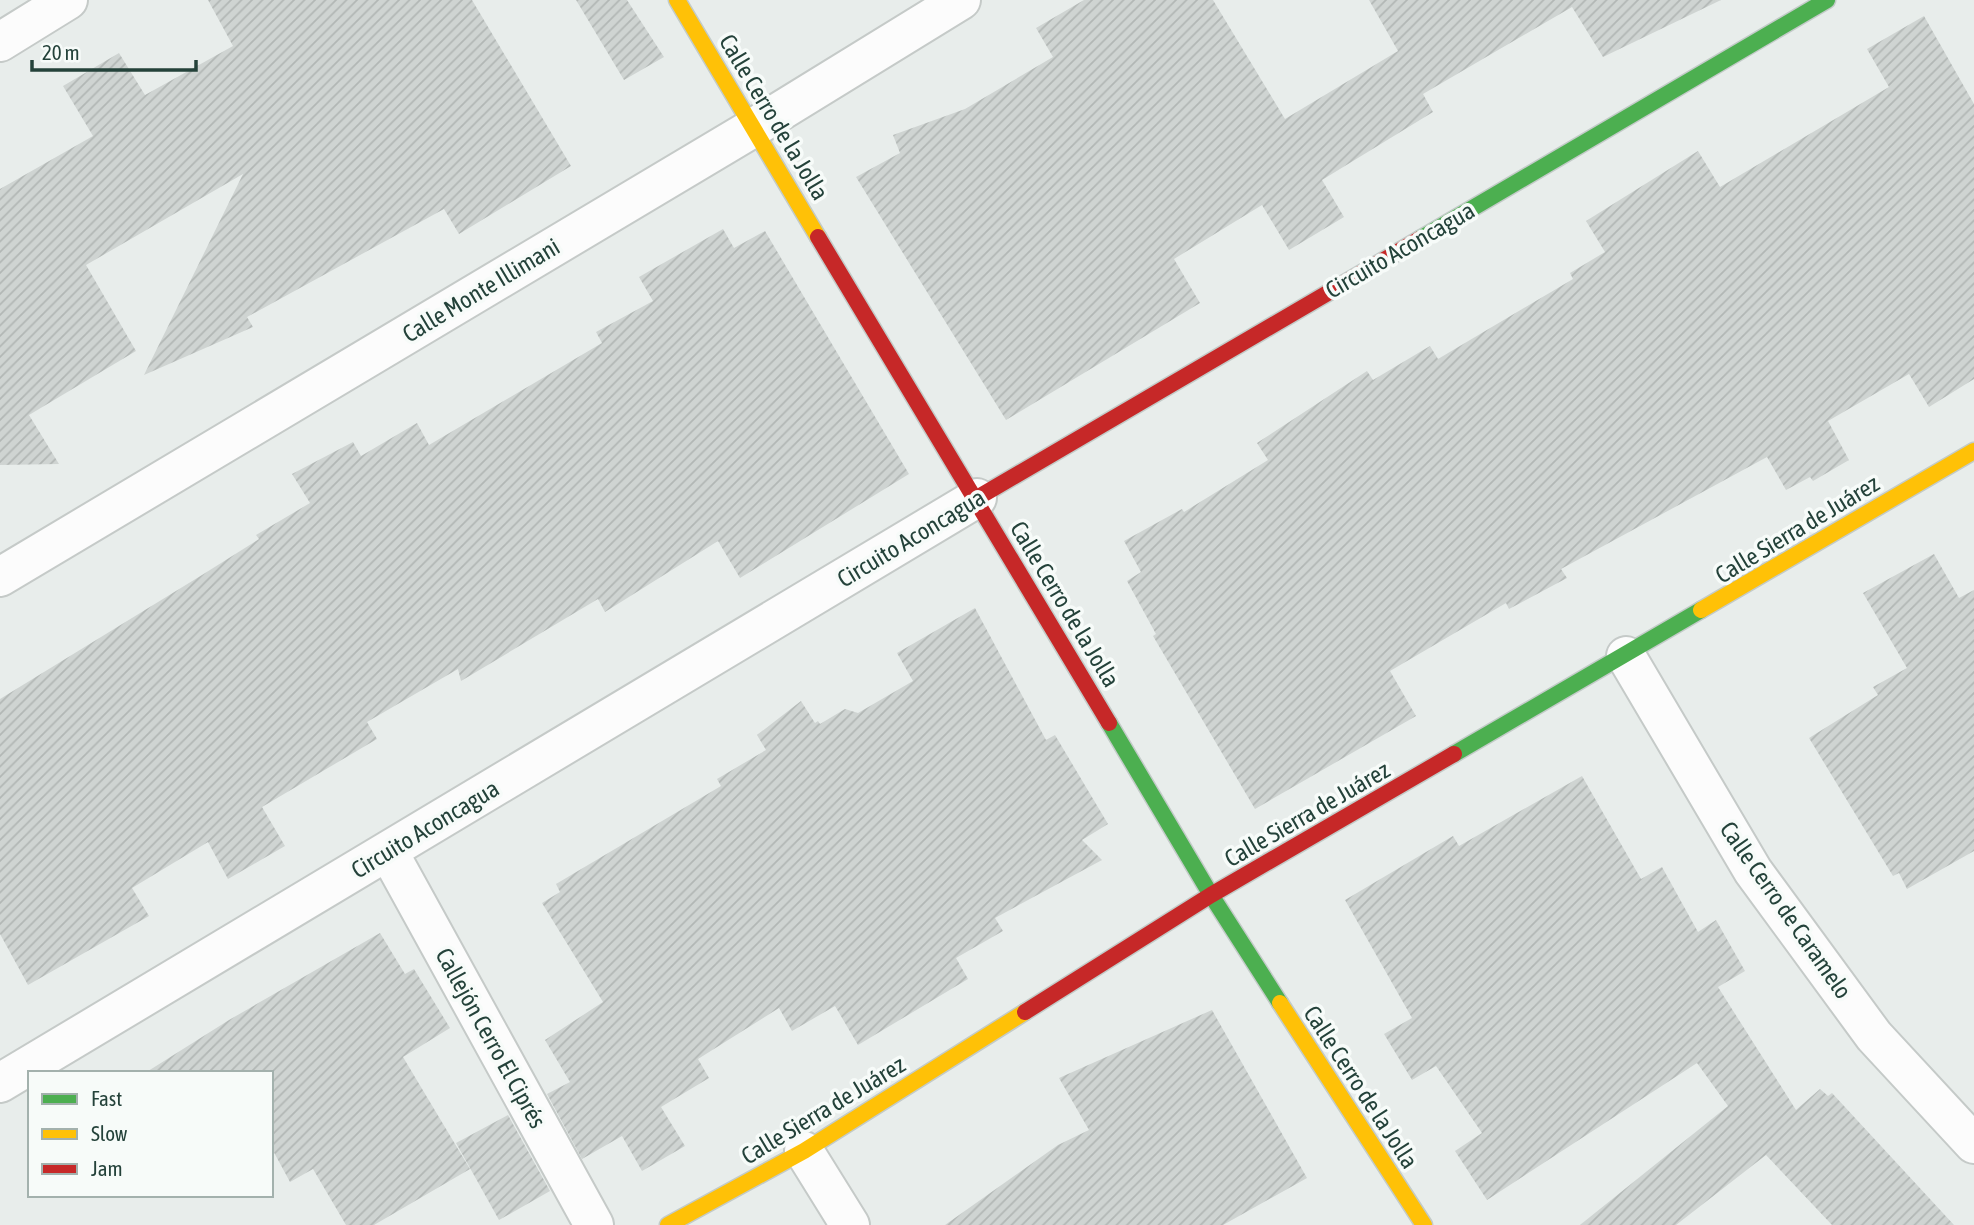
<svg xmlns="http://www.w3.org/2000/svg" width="1974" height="1225" viewBox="0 0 1974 1225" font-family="'Asap Condensed',sans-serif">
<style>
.building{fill:url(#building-hatch)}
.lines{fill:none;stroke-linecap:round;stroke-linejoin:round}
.street-casing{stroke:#c5cac8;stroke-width:42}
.fast-casing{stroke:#c3cbc8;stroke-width:19}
.slow-casing{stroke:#c3cbc8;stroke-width:19}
.jam-casing{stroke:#c3cbc8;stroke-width:19}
.street{stroke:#fcfcfc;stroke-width:38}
.fast{stroke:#4caf50;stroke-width:16}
.slow{stroke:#ffc107;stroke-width:16}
.jam{stroke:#c62828;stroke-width:16}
.labels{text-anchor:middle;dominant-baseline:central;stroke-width:7;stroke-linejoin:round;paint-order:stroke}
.street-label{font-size:24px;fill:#24423a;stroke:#f7fbf9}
</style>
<defs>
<pattern id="building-hatch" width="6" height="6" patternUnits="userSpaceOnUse" patternTransform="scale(1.75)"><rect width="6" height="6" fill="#cfd4d2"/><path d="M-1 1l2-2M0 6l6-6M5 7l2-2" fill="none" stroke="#b2b7b5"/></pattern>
</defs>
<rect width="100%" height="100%" fill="#e8edeb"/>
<!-- building -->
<path class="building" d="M208,0H472L571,166L459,234L444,209L247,317L253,327L144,375L243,174L86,265L136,351L29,415L59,464L0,465V189L93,136L63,86L119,53L145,95L233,46Z
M576,0H627L664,57L624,80Z
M1084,0H1213L1285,119L1398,51L1369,0H1721L1603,57L1572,7L1505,46L1423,94L1433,112L1322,180L1344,217L1289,250L1262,205L1174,259L1200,303L1006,420L856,177L900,153L893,135L965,109L1053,57L1036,28Z
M1924,16L1974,104V379L1929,407L1909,374L1828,421L1849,460L1813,481L1810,477L1786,490L1767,457L1561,569L1567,578L1509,609L1506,603L1390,671L1416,716L1255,809L1153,636L1156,634L1127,581L1141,572L1124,541L1182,509L1184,512L1268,460L1257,443L1367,371L1373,380L1430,346L1438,359L1573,279L1570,273L1605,252L1586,221L1698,151L1720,187L1889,87L1867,49Z
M723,229L734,248L765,231L909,474L740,578L718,541L605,612L598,599L461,681L458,669L367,722L377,739L262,807L285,846L228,879L208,842L132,888L149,916L28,985L0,934V699L202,575L259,539L256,535L310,503L292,474L353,442L361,456L417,423L429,445L602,343L596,332L653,301L639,277Z
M1934,554L1959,598L1974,590V851L1907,889L1899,873L1893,876L1809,738L1878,695L1873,687L1907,668L1863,593Z
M975,608L1046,740L1055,735L1108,824L1082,840L1102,860L995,918L1003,931L956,958L968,979L858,1045L835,1006L792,1031L779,1008L698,1059L709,1078L661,1107L685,1146L642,1171L622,1136L582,1159L547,1094L570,1082L545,1040L603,1002L542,903L560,892L556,884L721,786L717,779L766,750L757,735L801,701L815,723L818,721L820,724L845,709L858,713L913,681L897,653Z
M1582,776L1641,879L1662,867L1698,932L1716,920L1745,971L1718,987L1796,1110L1820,1089L1828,1096L1832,1093L1954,1225H1832L1766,1155L1676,1225H1580L1728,1106L1697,1063L1487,1200L1455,1151L1482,1133L1436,1066L1412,1080L1384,1034L1412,1018L1345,900L1453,836L1459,846Z
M380,933L405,974L414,969L450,1028L403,1057L470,1169L374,1225H346L313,1169L290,1182L271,1147V1073H145L229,1020Z
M1212,1010L1307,1178L1223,1225H945L1058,1145L1089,1130L1059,1078Z
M508,1115L550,1191L499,1220L456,1143Z"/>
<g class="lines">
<defs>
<path id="street" d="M0,42L68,0
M0,577L753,128L961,0
M1626,656L1753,871L1874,1036L1974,1144
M388,851L594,1225
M0,1083L977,498
M804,1151L850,1225"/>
<path id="fast" d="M1420,239L1827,0
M1109,723L1211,895L1280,1003
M1454,754L1701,610"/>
<path id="slow" d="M677,0L818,237
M1701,610L1974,451
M1280,1003L1424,1225
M668,1225L804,1151L1025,1012"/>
<path id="jam" d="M818,237L1109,723
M977,498L1420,239
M1025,1012L1211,895L1454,754"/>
</defs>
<!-- street casing -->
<use href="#street" class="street-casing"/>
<!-- fast casing -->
<use href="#fast" class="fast-casing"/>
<!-- slow casing -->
<use href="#slow" class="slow-casing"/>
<!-- jam casing -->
<use href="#jam" class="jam-casing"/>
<!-- street -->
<use href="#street" class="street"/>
<!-- fast -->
<use href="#fast" class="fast"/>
<!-- slow -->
<use href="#slow" class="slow"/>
<!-- jam -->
<use href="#jam" class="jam"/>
</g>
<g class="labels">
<!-- street labels -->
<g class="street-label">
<text transform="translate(774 117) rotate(59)">Calle Cerro de la Jolla</text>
<text transform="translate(1400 250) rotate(-30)">Circuito Aconcagua</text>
<text transform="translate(481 290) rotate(-31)">Calle Monte Illimani</text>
<text transform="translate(1797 529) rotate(-31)">Calle Sierra de Juárez</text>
<text transform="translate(911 538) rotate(-31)">Circuito Aconcagua</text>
<text transform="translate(1065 604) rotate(59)">Calle Cerro de la Jolla</text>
<text transform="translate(1307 814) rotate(-30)">Calle Sierra de Juárez</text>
<text transform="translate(425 829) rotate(-31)">Circuito Aconcagua</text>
<text transform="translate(1786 910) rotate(55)">Calle Cerro de Caramelo</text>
<text transform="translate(491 1038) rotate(61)">Callejón Cerro El Ciprés</text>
<text transform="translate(1361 1087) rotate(57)">Calle Cerro de la Jolla</text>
<text transform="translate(823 1110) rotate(-31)">Calle Sierra de Juárez</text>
</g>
</g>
<!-- legend -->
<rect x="28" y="1071" width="245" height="126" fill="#f7fbf9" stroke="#a3b1ad" stroke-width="2"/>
<rect x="42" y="1094" width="35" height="10" fill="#4caf50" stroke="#a3b1ad" stroke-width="2"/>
<text x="91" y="1106" font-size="21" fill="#24423a">Fast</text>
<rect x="42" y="1129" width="35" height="10" fill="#ffc107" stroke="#a3b1ad" stroke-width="2"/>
<text x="91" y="1141" font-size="21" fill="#24423a">Slow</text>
<rect x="42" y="1164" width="35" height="10" fill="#c62828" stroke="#a3b1ad" stroke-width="2"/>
<text x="91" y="1176" font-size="21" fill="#24423a">Jam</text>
<!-- scale -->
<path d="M32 60v10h164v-10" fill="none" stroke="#24423a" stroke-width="3.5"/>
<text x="42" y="60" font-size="21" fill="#24423a" stroke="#f7fbf9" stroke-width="5" paint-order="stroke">20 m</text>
</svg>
